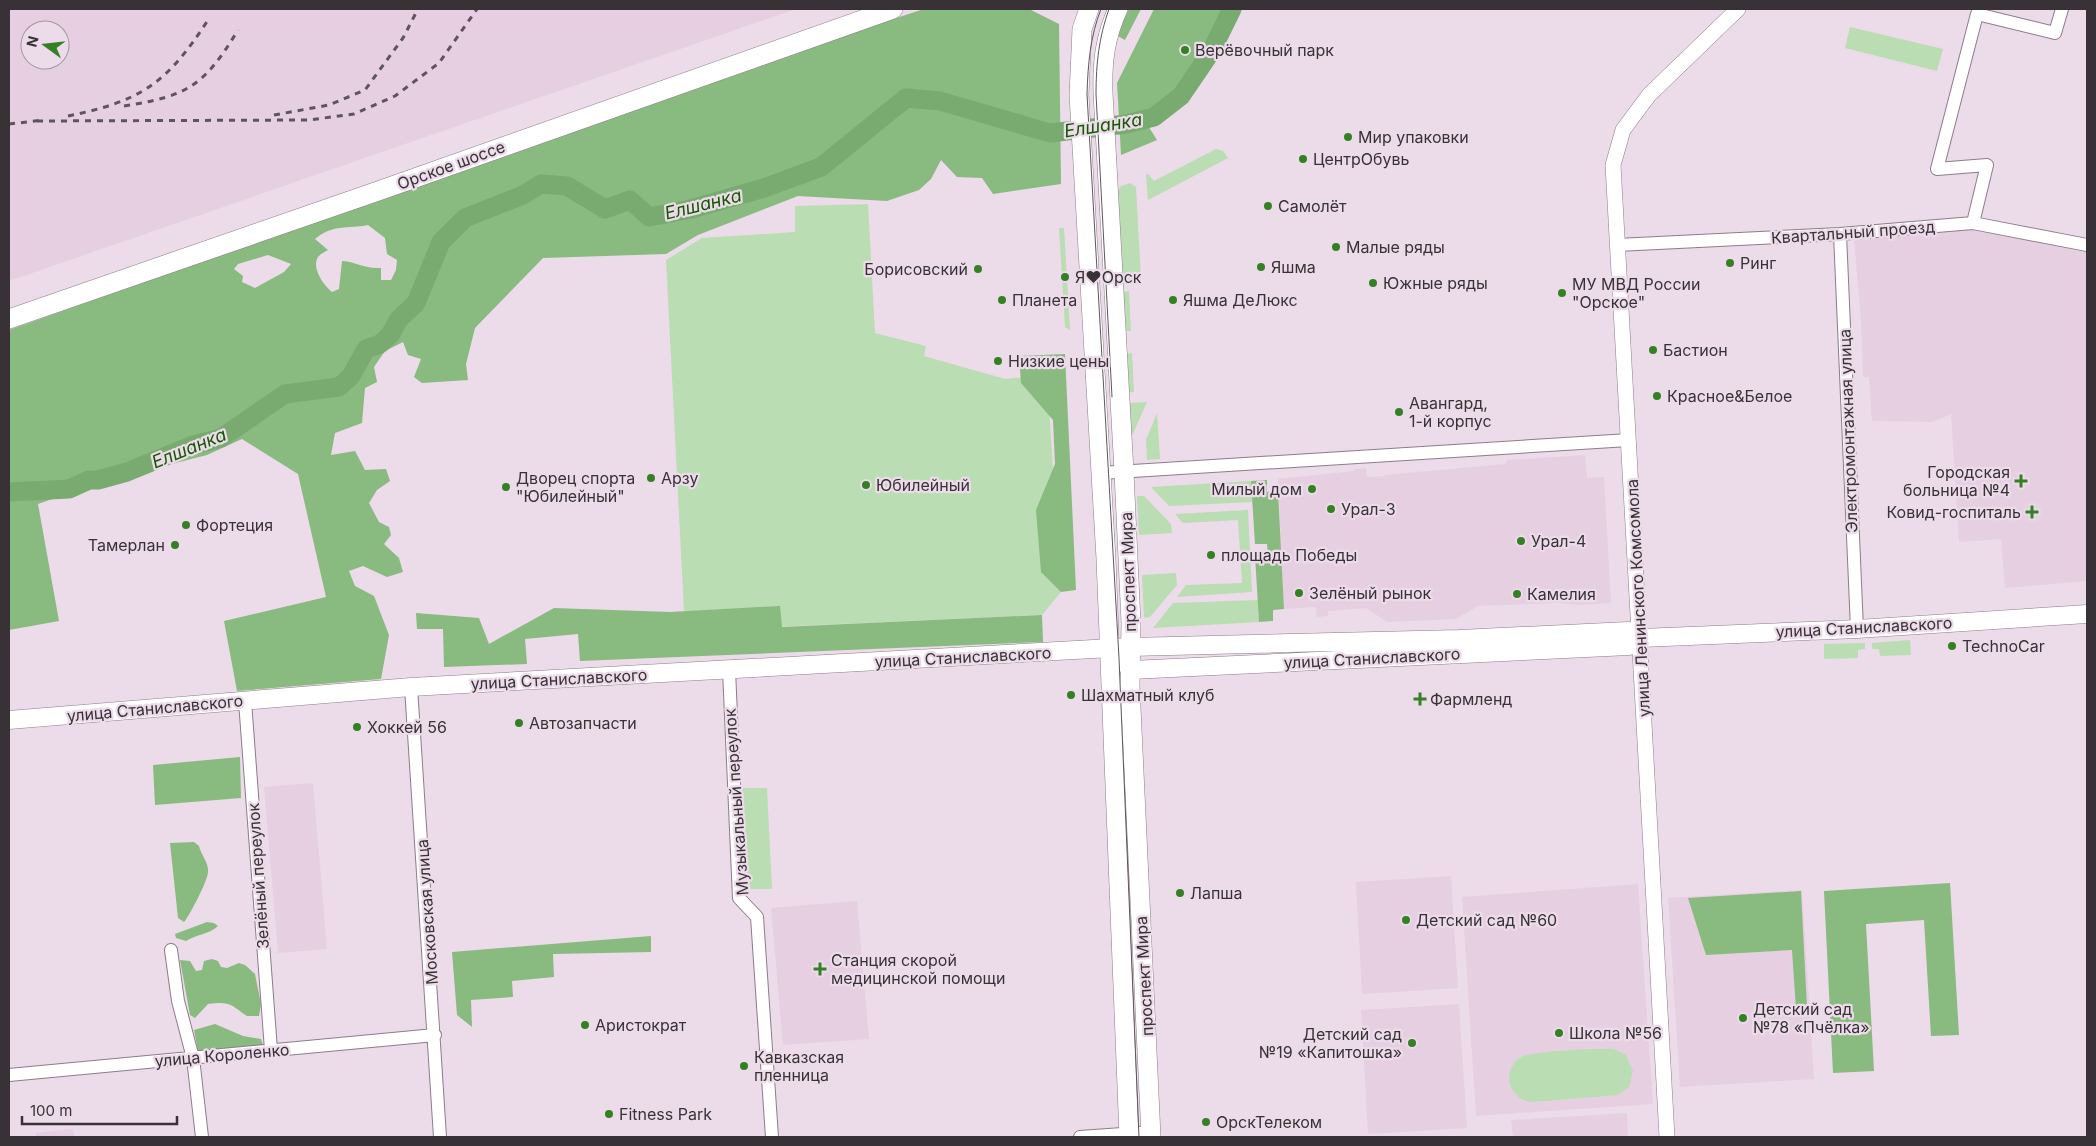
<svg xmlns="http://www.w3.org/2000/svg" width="2096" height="1146" viewBox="0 0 2096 1146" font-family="Inter,sans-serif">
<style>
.built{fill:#e7cfe2;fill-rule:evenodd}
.green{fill:#baddb3}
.forest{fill:#89ba7f;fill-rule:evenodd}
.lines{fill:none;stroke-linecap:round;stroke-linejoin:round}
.river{stroke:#79aa6f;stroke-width:19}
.minor-casing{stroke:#8c7d89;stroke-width:14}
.tertiary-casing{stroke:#8c7d89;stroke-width:16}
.secondary-casing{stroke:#8c7d89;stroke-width:19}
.primary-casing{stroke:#8c7d89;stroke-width:20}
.minor{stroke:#fff;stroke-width:12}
.tertiary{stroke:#fff;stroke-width:15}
.secondary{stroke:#fff;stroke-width:18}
.primary{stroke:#fff;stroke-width:19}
.tram{stroke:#5e555c;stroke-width:1}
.rail{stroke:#5e555c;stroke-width:3;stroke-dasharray:6 6;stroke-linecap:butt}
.poi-dot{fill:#357f25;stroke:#ecdbe9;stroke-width:2}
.labels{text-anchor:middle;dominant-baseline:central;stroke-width:4.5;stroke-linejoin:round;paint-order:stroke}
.poi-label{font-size:16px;fill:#383237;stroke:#ecdbe9;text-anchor:start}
.street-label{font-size:16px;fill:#383237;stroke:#ecdbe9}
.water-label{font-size:18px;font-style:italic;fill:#165702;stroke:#ecdbe9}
</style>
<rect width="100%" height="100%" fill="#ecdbe9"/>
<!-- built -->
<path class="built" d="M9,9H796L9,281ZM30,30H60V60H30Z
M1974,228L2087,250V581L2005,588L2001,539L1959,542L1951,414L1932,422L1872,421L1869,377H1863L1861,321L1854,238Z
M1585,455L1587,478L1604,477L1611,603L1580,605L1557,603L1478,606L1456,619L1387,622L1366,608L1328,611V616L1317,617L1316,607L1284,609L1278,479L1354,471V469L1366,468L1367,477L1384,476L1385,475L1505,464L1507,460Z
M313,783L327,949L278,953L264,787Z
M1451,876L1458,988L1362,994L1356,882Z
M1638,884L1653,1104L1476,1116L1462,897Z
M1802,890L1814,1079L1680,1087L1668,898Z
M857,901L869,1039L783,1045L771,908Z
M1459,1004L1467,1128L1368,1134L1361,1010Z
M1627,1113L1628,1137H1513L1511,1120Z
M73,1129L74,1137H36V1133Z"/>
<!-- green -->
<path class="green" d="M1850,27L1943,49L1937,71L1845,48Z
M1216,149L1223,151L1228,158L1148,200L1146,175L1148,174L1154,181Z
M1130,183L1136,187L1141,279L1136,283L1123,284L1117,193L1121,186Z
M868,204L875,333L926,346L924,356L1005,379L1047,375L1061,592L1042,615L685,631L666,260L702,238L795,232V206Z
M1059,228H1064L1070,330L1065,327Z
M1129,291L1131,331H1126L1123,292Z
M1132,353L1134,392H1129L1127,354Z
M1147,402L1131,438L1130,403Z
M1157,413L1160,459L1147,460L1146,440Z
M1251,481L1252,502L1169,506L1151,487Z
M1137,496H1144L1171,524L1172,533L1139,535Z
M1248,510L1252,592L1177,597L1186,585L1242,583L1238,520L1183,523L1175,514Z
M1176,573L1177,585L1150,617L1144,618L1142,575Z
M1258,600L1259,622L1153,628L1173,603Z
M1910,640L1911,655L1880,656L1879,649H1872V643Z
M1865,643V649L1858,650V658L1824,659V644Z
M738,788H767L772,889H745Z
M1614,1049L1626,1055L1633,1071L1629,1087L1618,1095L1532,1102C1523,1101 1515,1096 1511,1087C1506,1076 1511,1063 1521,1057C1532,1051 1600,1048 1614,1049Z"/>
<!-- forest -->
<path class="forest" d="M924,9H1029L1059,24L1061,184L993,194L982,178L957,177L941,160L931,179L919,190L887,201L798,196L698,235L666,254L543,258L475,328L466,364L468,380L422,383L414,377L421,359L408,355L403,342L385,351L374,367L377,382L365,388L362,423L335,433L331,455L355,451L365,470L386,469L390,481L377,490L369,503L379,522L389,527L391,535L384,544L399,558L403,572L387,577L363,566L349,571L355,586L374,596L389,635L381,679L237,691L224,621L326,597L298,474L242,439L207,455L104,481L38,504L59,621L9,630V330L813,45ZM368,225L385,238L387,254L397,260L396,270L391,280H381V268C363,269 358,262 342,261L339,289L332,292C324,286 311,268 318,257C320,254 325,252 328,250L315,239C333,224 347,229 368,225ZM268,255L291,264L284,272L255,288L242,282L243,276L234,269L238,264Z
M1129,9H1141L1125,40L1116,35Z
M1154,9H1228L1188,79L1147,124L1157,140L1121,155L1117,83Z
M1065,354L1076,590L1061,592L1041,572L1036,510L1055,464L1053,420L1021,383L1019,356Z
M1267,480V492L1278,491L1284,609L1273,610V621L1259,622L1255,556L1268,555L1267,544H1255L1251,481Z
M780,606L782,627L1042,615L1043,642L580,661L578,634L525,639L527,664L444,667L443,629H417L416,613L479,618L489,644L554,608L670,612Z
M240,757L241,798L155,805L153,765Z
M194,842L199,846C201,855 209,863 208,872C208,880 189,917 184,922L178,918L170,843Z
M1950,883L1959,1035L1931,1036L1924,920L1866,924L1874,1071L1833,1073L1824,891Z
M1801,891L1807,1008L1796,1009L1792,950L1706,955L1688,898Z
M207,922L214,923L218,926C208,935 197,934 186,941L176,938L175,934Z
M651,936V952L553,954L554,977L512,981L513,997L471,1000L472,1027L457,1015L452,952Z
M212,959L218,961L221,967L227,968L239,963L245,965L255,974L261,1004L259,1016H247C230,1004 230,1001 208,1004L195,1018L190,1015L180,960L190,961L196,971L202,970L204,961Z
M215,1024L243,1036L261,1039L263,1045L198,1051L194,1030Z"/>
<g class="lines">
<!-- river -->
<path class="river" d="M9,492L69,489L89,480H98L127,472L193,445L221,438L285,394L339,387L351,376L366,349L380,344L390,335L399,319L416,303L441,242L465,218L523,195L541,184L567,186L605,209L630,200L649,217L691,209L764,188L821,167L906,98L940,101L1050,133L1126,124L1154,117L1181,96L1211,52L1232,9"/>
<defs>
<path id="minor" d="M1973,223L1987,165L1937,169L1977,14L2055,33L2062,9
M1840,234L1857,629
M1617,245L1840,234L1973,223L2087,245
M1101,473L1629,440
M729,670L739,898L757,917L772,1137
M411,687L440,1137
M245,701L271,1050
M171,950L178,1001L193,1058L202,1137
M9,1075L435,1035
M1080,1137L1151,1132"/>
<path id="tertiary" d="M1667,1137L1613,165L1623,130L1649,95L1738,9"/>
<path id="secondary" d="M1121,659L1131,670L1152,669L1629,646L1641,638
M9,720L411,687L1130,647L1459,639L1628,631L1641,638L1857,629L2087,614"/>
<path id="primary" d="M1089,9L1082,29L1079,95L1106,559L1129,1137
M1118,9C1105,37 1102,62 1103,93L1124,472L1131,623L1130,686L1151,1137
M9,319L381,190L893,9"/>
</defs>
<!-- minor casing -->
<use href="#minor" class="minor-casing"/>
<!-- tertiary casing -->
<use href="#tertiary" class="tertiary-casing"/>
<!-- secondary casing -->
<use href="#secondary" class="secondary-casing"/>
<!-- primary casing -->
<use href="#primary" class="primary-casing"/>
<!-- minor -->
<use href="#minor" class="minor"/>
<!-- tertiary -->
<use href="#tertiary" class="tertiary"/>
<!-- secondary -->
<use href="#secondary" class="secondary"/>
<!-- primary -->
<use href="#primary" class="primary"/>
<!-- tram -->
<path class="tram" d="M1101,9C1090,37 1088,64 1087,94L1119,658L1139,1137
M1109,9C1099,37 1096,63 1096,94L1112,397"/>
<!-- rail -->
<path class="rail" d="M124,106C188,96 204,86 238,30
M274,115L329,105L365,90L403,38L418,9
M68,116C142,101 167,83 208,20
M37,121L309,120L354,114L395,96L439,63L477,9
M9,124L44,120"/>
</g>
<!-- markers -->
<g class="poi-dot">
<circle cx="1185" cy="50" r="5"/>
<circle cx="1348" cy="137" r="5"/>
<circle cx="1303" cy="159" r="5"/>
<circle cx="1268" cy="206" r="5"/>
<circle cx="1336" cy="247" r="5"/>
<circle cx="1730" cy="263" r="5"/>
<circle cx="1261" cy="267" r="5"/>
<circle cx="978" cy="269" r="5"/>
<circle cx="1065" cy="277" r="5"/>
<circle cx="1373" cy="283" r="5"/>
<circle cx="1562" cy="293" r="5"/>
<circle cx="1002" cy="300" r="5"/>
<circle cx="1173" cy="300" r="5"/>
<circle cx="1653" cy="350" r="5"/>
<circle cx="998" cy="361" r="5"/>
<circle cx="1657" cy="396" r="5"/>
<circle cx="1399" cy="412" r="5"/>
<circle cx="651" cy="478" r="5"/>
<path d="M2018.5 473.5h5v5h5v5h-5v5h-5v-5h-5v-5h5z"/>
<circle cx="866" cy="485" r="5"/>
<circle cx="506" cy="487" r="5"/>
<circle cx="1312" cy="489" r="5"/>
<circle cx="1331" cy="509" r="5"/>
<path d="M2029.5 504.5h5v5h5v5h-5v5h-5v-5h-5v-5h5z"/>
<circle cx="186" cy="525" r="5"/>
<circle cx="1521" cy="541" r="5"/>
<circle cx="175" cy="545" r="5"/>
<circle cx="1211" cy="555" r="5"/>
<circle cx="1299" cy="593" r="5"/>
<circle cx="1517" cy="594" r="5"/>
<circle cx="1952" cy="646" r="5"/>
<circle cx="1071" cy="695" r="5"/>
<path d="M1417.5 691.5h5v5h5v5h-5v5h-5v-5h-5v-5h5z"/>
<circle cx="519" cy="723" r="5"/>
<circle cx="357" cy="727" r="5"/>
<circle cx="1180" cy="893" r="5"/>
<circle cx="1406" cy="920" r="5"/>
<path d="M817.5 961.5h5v5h5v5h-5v5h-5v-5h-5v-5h5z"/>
<circle cx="1743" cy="1018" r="5"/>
<circle cx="585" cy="1025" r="5"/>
<circle cx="1559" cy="1033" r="5"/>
<circle cx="1412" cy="1043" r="5"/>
<circle cx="744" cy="1066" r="5"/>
<circle cx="609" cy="1114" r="5"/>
<circle cx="1206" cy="1122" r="5"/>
</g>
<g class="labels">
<!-- poi labels -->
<g class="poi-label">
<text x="1195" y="50">Верёвочный парк</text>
<text x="1358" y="137">Мир упаковки</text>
<text x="1313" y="159">ЦентрОбувь</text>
<text x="1278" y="206">Самолёт</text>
<text x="1346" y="247">Малые ряды</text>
<text x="1740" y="263">Ринг</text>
<text x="1271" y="267">Яшма</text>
<text x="968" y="269" text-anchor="end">Борисовский</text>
<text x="1075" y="277">Я❤Орск</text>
<text x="1383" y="283">Южные ряды</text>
<text x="1572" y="284">МУ МВД России<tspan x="1572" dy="18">"Орское"</tspan></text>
<text x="1012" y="300">Планета</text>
<text x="1183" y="300">Яшма ДеЛюкс</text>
<text x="1663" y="350">Бастион</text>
<text x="1008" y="361">Низкие цены</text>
<text x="1667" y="396">Красное&amp;Белое</text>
<text x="1409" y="403">Авангард,<tspan x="1409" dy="18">1-й корпус</tspan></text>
<text x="2010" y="472" text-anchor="end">Городская<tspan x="2010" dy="18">больница №4</tspan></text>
<text x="516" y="478">Дворец спорта<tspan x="516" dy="18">"Юбилейный"</tspan></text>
<text x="661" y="478">Арзу</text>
<text x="876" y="485">Юбилейный</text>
<text x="1302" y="489" text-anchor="end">Милый дом</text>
<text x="1341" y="509">Урал-3</text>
<text x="2021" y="512" text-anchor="end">Ковид-госпиталь</text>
<text x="196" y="525">Фортеция</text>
<text x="1531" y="541">Урал-4</text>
<text x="165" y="545" text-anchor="end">Тамерлан</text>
<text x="1221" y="555">площадь Победы</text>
<text x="1309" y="593">Зелёный рынок</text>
<text x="1527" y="594">Камелия</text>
<text x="1962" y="646">TechnoCar</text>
<text x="1081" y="695">Шахматный клуб</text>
<text x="1430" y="699">Фармленд</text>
<text x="529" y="723">Автозапчасти</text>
<text x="367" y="727">Хоккей 56</text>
<text x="1190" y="893">Лапша</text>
<text x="1416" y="920">Детский сад №60</text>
<text x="831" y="960">Станция скорой<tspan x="831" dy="18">медицинской помощи</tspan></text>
<text x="1753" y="1009">Детский сад<tspan x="1753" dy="18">№78 «Пчёлка»</tspan></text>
<text x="595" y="1025">Аристократ</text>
<text x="1569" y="1033">Школа №56</text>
<text x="1402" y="1034" text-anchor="end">Детский сад<tspan x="1402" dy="18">№19 «Капитошка»</tspan></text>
<text x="754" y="1057">Кавказская<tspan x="754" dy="18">пленница</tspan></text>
<text x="619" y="1114">Fitness Park</text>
<text x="1216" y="1122">ОрскТелеком</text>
</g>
<!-- street labels -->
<g class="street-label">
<text transform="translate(451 165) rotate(-20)">Орское шоссе</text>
<text transform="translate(1853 232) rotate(-4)">Квартальный проезд</text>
<text transform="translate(1848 431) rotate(-92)">Электромонтажная улица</text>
<text transform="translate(1128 572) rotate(-92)">проспект Мира</text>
<text transform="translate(1638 598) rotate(-93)">улица Ленинского Комсомола</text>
<text transform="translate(1864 627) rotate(-3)">улица Станиславского</text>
<text transform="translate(963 657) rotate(-3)">улица Станиславского</text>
<text transform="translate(1372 658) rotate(-3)">улица Станиславского</text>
<text transform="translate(559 679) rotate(-3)">улица Станиславского</text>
<text transform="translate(155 708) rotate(-5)">улица Станиславского</text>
<text transform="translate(736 802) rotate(-94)">Музыкальный переулок</text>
<text transform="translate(258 876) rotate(-94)">Зелёный переулок</text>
<text transform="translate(427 912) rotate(-94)">Московская улица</text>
<text transform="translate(1144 976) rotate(-93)">проспект Мира</text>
<text transform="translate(222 1055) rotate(-5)">улица Короленко</text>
</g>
<!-- water labels -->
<g class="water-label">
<text transform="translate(1103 125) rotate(-9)">Елшанка</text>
<text transform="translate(703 204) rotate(-14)">Елшанка</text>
<text transform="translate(189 448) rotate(-22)">Елшанка</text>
</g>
</g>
<!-- border -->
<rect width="2096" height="1146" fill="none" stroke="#383237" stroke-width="20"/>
<!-- north arrow -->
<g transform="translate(45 45) rotate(285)"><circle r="24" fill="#ecdbe9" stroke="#a497a2"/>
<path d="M0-4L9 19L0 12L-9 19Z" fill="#357f25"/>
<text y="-8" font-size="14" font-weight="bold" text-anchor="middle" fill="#383237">N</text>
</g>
<!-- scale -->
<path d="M22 1116v8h155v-8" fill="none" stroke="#383237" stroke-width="2.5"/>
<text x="30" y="1116" font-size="15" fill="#383237" stroke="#ecdbe9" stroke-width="4" paint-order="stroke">100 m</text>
</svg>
